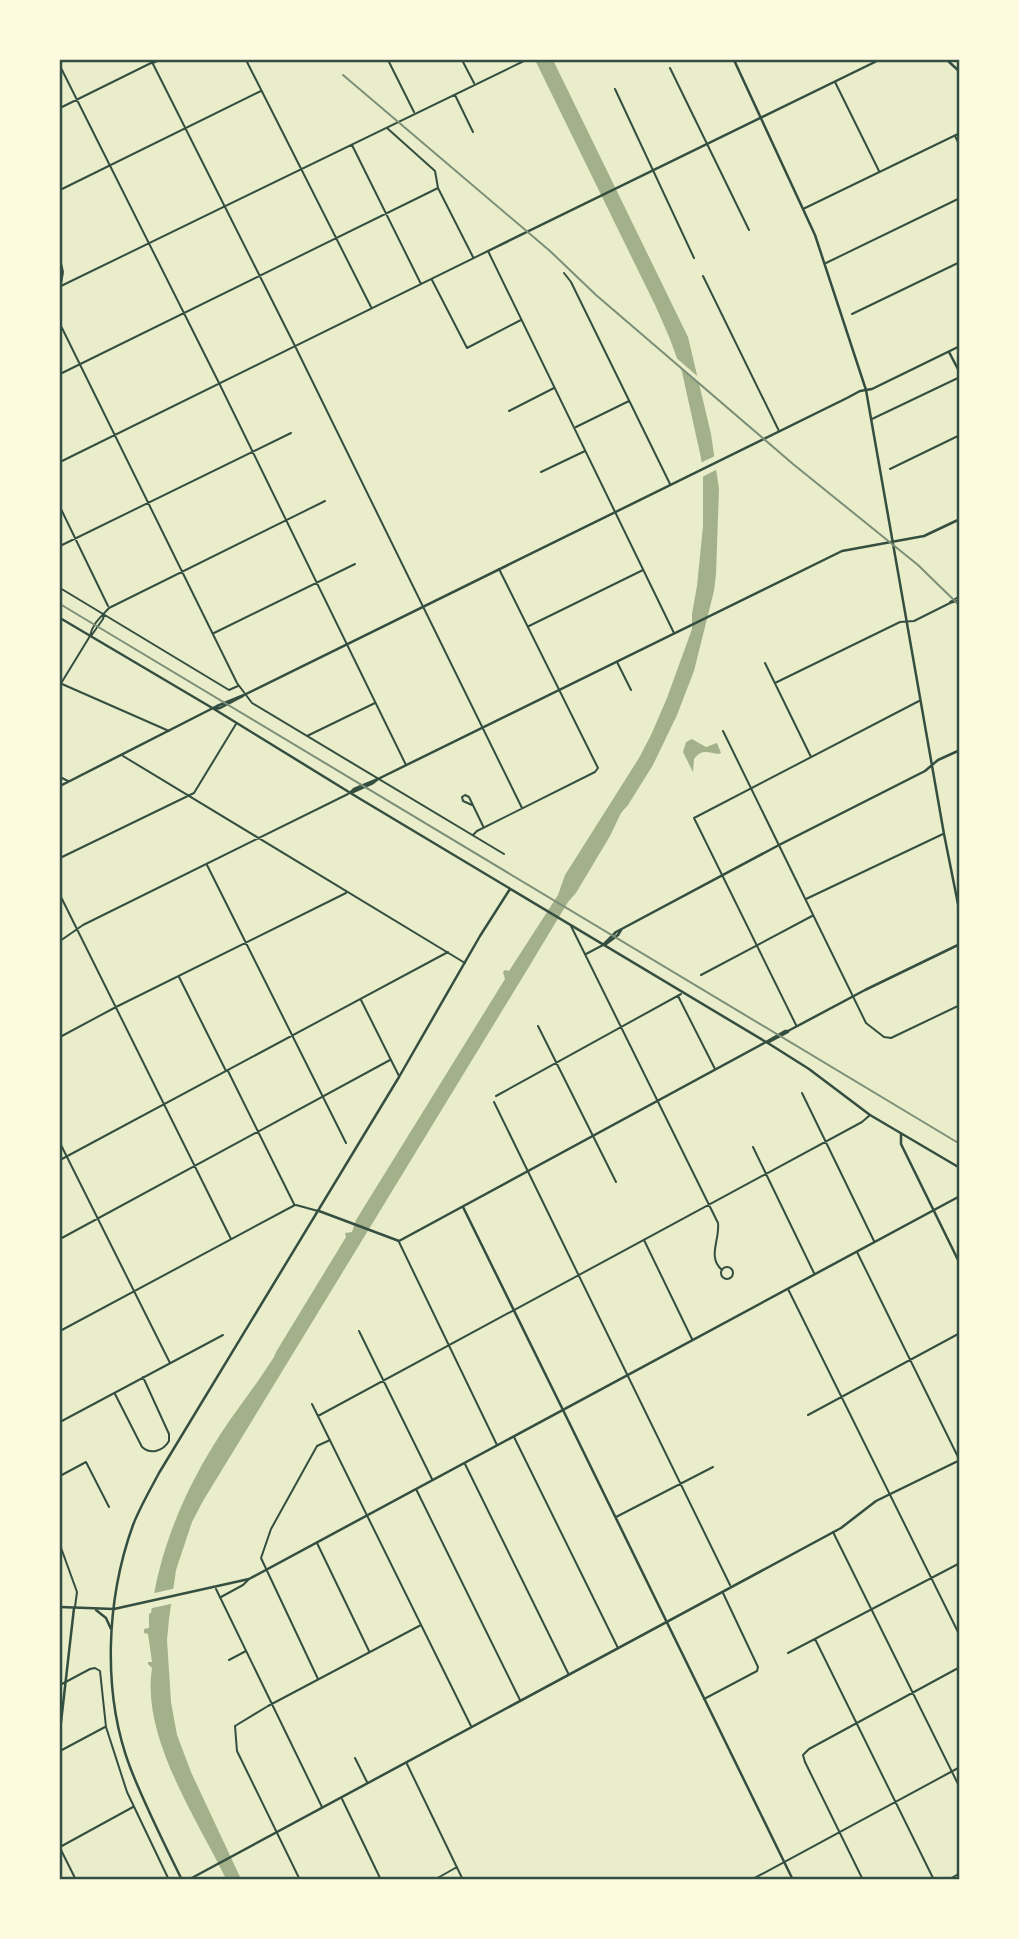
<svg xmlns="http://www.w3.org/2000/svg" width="1019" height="1939" viewBox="0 0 1019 1939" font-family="'Asap Condensed',sans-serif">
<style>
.water{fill:#a3b18a}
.pier{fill:#e9edc9}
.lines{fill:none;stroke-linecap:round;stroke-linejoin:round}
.minor{stroke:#344e41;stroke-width:2}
.tertiary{stroke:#344e41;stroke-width:2.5}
.secondary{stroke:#344e41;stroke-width:2.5}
.rail{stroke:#7c8e77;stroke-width:2}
.neatline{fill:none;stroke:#344e41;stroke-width:2.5}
</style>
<rect width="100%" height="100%" fill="#e9edc9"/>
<!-- water -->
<path class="water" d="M535,60H552L554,62L688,337L711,434L719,489L716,574L714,591L694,671L677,715L653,765L628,805L621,813L610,836L576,893L568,902L527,970L203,1501L192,1522L176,1570L169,1619L167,1640L171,1702L177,1735L191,1772L241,1879H226C197,1819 141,1737 152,1668L148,1664V1662H152L148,1634L144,1633V1629L149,1628V1614L151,1613C161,1537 195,1467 240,1406C252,1390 263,1374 274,1357L276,1352L346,1237L345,1233L352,1232L356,1220L505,979L503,972L505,970L509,971L558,895L565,875L639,758L651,735L667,698L692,629V614L697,586L703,526V476L701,458L682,372L670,339L656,307Z
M692,739L706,747L717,743L721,753L718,754C708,752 701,749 694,759L693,772L683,752L686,742Z"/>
<!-- pier -->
<path class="pier" d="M674,356L703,381L704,388L677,366Z
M717,455L720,468L700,478L698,464Z
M177,1588L175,1603L148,1609L150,1594Z"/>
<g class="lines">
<!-- minor -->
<path class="minor" d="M151,60L295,346L522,808
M246,60L371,307
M388,60L414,112
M462,60L474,83
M60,66L219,383L406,765
M670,68L749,230
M835,82L879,171
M615,89L694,258
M455,95L473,132
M60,108L151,63
M387,128L435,171L438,188L473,257
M955,136L960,146
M352,145L421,284
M60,190L261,91
M803,209L960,133
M60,259L63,272L60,290
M826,263L960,198
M564,273L571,282L670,484
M703,276L779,431
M432,280L467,348L521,320
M61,286L526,60
M852,314L960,262
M60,324L237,683L252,703L504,854
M60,374L438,188
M509,411L554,388
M872,419L960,377
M576,427L629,401
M60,462L488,251L674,633
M890,469L960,435
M541,472L585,451
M60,507L108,606
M60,546L291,433
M60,588L229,690L238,686
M950,602L960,596
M529,626L643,570
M214,633L355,564
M91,636L103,619L104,614
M617,662L631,690
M765,663L811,757
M775,683L900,622L914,621L950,603L960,600
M62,684L169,731
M60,685L90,636C92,624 101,617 109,608L325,501
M723,731L866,1023L884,1037L891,1038L960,1005
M307,736L375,703
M123,756L465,963
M60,777L68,781
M472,805L463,801L462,797L465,795L469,797L483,826
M473,835L477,831L595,772L598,768L499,569
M60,858L194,793L236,724
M207,865L346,1143
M60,895L231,1239
M806,899L943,834
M571,926L718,1223C720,1240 707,1257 722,1270
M60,941L83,925L348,794
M586,954L603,945
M701,975L812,916
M179,977L226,1071
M678,996L715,1069
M361,1000L399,1076
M796,1025L694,818L919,701
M538,1026L616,1182
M60,1037L116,1007L346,893
M228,1071L294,1204
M802,1093L874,1241
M496,1096L681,994
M494,1102L730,1585
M60,1143L170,1363
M753,1147L814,1273
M60,1160L448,952
M296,1205L318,1211
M60,1239L390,1060
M644,1240L692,1339
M399,1242L497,1445
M857,1252L960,1461
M721 1273a6 6 0 1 1 12 0a6 6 0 1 1-12 0Z
M788,1289L960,1636
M60,1331L295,1205
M359,1331L432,1479
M115,1394L142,1447C151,1455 163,1451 169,1441V1434L143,1377
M312,1404L471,1726
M808,1415L960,1333
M318,1416L862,1122L870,1115
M60,1422L223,1335
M514,1437L618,1648
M465,1464L568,1673
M60,1476L86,1462L109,1507
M416,1489L520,1700
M616,1517L713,1467
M833,1532L960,1788
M317,1543L369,1651
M60,1545L77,1592L75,1607
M216,1589L322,1807
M221,1597L243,1585L248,1580
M815,1639L934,1880
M788,1653L960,1563
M229,1660L246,1651
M318,1679L261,1558L271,1529L317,1446L330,1440
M60,1685L90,1669L95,1668L100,1671L106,1727L127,1792L169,1880
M704,1699L757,1671L758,1667L723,1593
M60,1751L105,1727
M355,1758L367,1782
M407,1764L463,1880
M342,1799L381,1880
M60,1847L133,1807
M60,1848L76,1880
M300,1880L237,1751L235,1726L268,1706L421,1625
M434,1880L457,1867
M751,1880L960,1767
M863,1880L805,1762L803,1755L809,1749L960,1667
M948,1880L960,1873"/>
<!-- tertiary -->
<path class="tertiary" d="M734,60L815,235L866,390L944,834L960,914
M947,60L960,72
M152,63L159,60
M488,251L879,60
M949,352L960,373
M353,792L373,783L378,779
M350,793L354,789L378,779L842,551L924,536L960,519
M606,944L618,935L621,930
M603,945L616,932L779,845L925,771L938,760L960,750
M769,1042L788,1032
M463,1207L563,1410
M319,1211L399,1241L766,1042L785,1031H788L865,990L960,944
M60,1731L74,1608
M188,1880L841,1528L876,1501L960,1460"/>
<!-- secondary -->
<path class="secondary" d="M60,618L214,709L357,797L771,1045L809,1069L870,1115L960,1168
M214,709L220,708L243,696
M60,786L217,706L244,695L847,398L860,391L872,389L960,346
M901,1134V1144L960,1264
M563,1410L793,1880
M60,1607L114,1609L249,1579L960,1196
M96,1610L106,1618L111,1629
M182,1880C164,1843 145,1806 130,1767C102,1693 106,1600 133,1525C140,1507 150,1490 159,1473L399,1077L480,936L510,889"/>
<!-- rail -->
<path class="rail" d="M343,75L550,251L596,295L793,464L918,565L960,606
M60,604L960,1144"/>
</g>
<!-- border -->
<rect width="1019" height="1939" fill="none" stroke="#fefae0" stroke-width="122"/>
<rect x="61" y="61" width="897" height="1817" class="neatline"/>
</svg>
